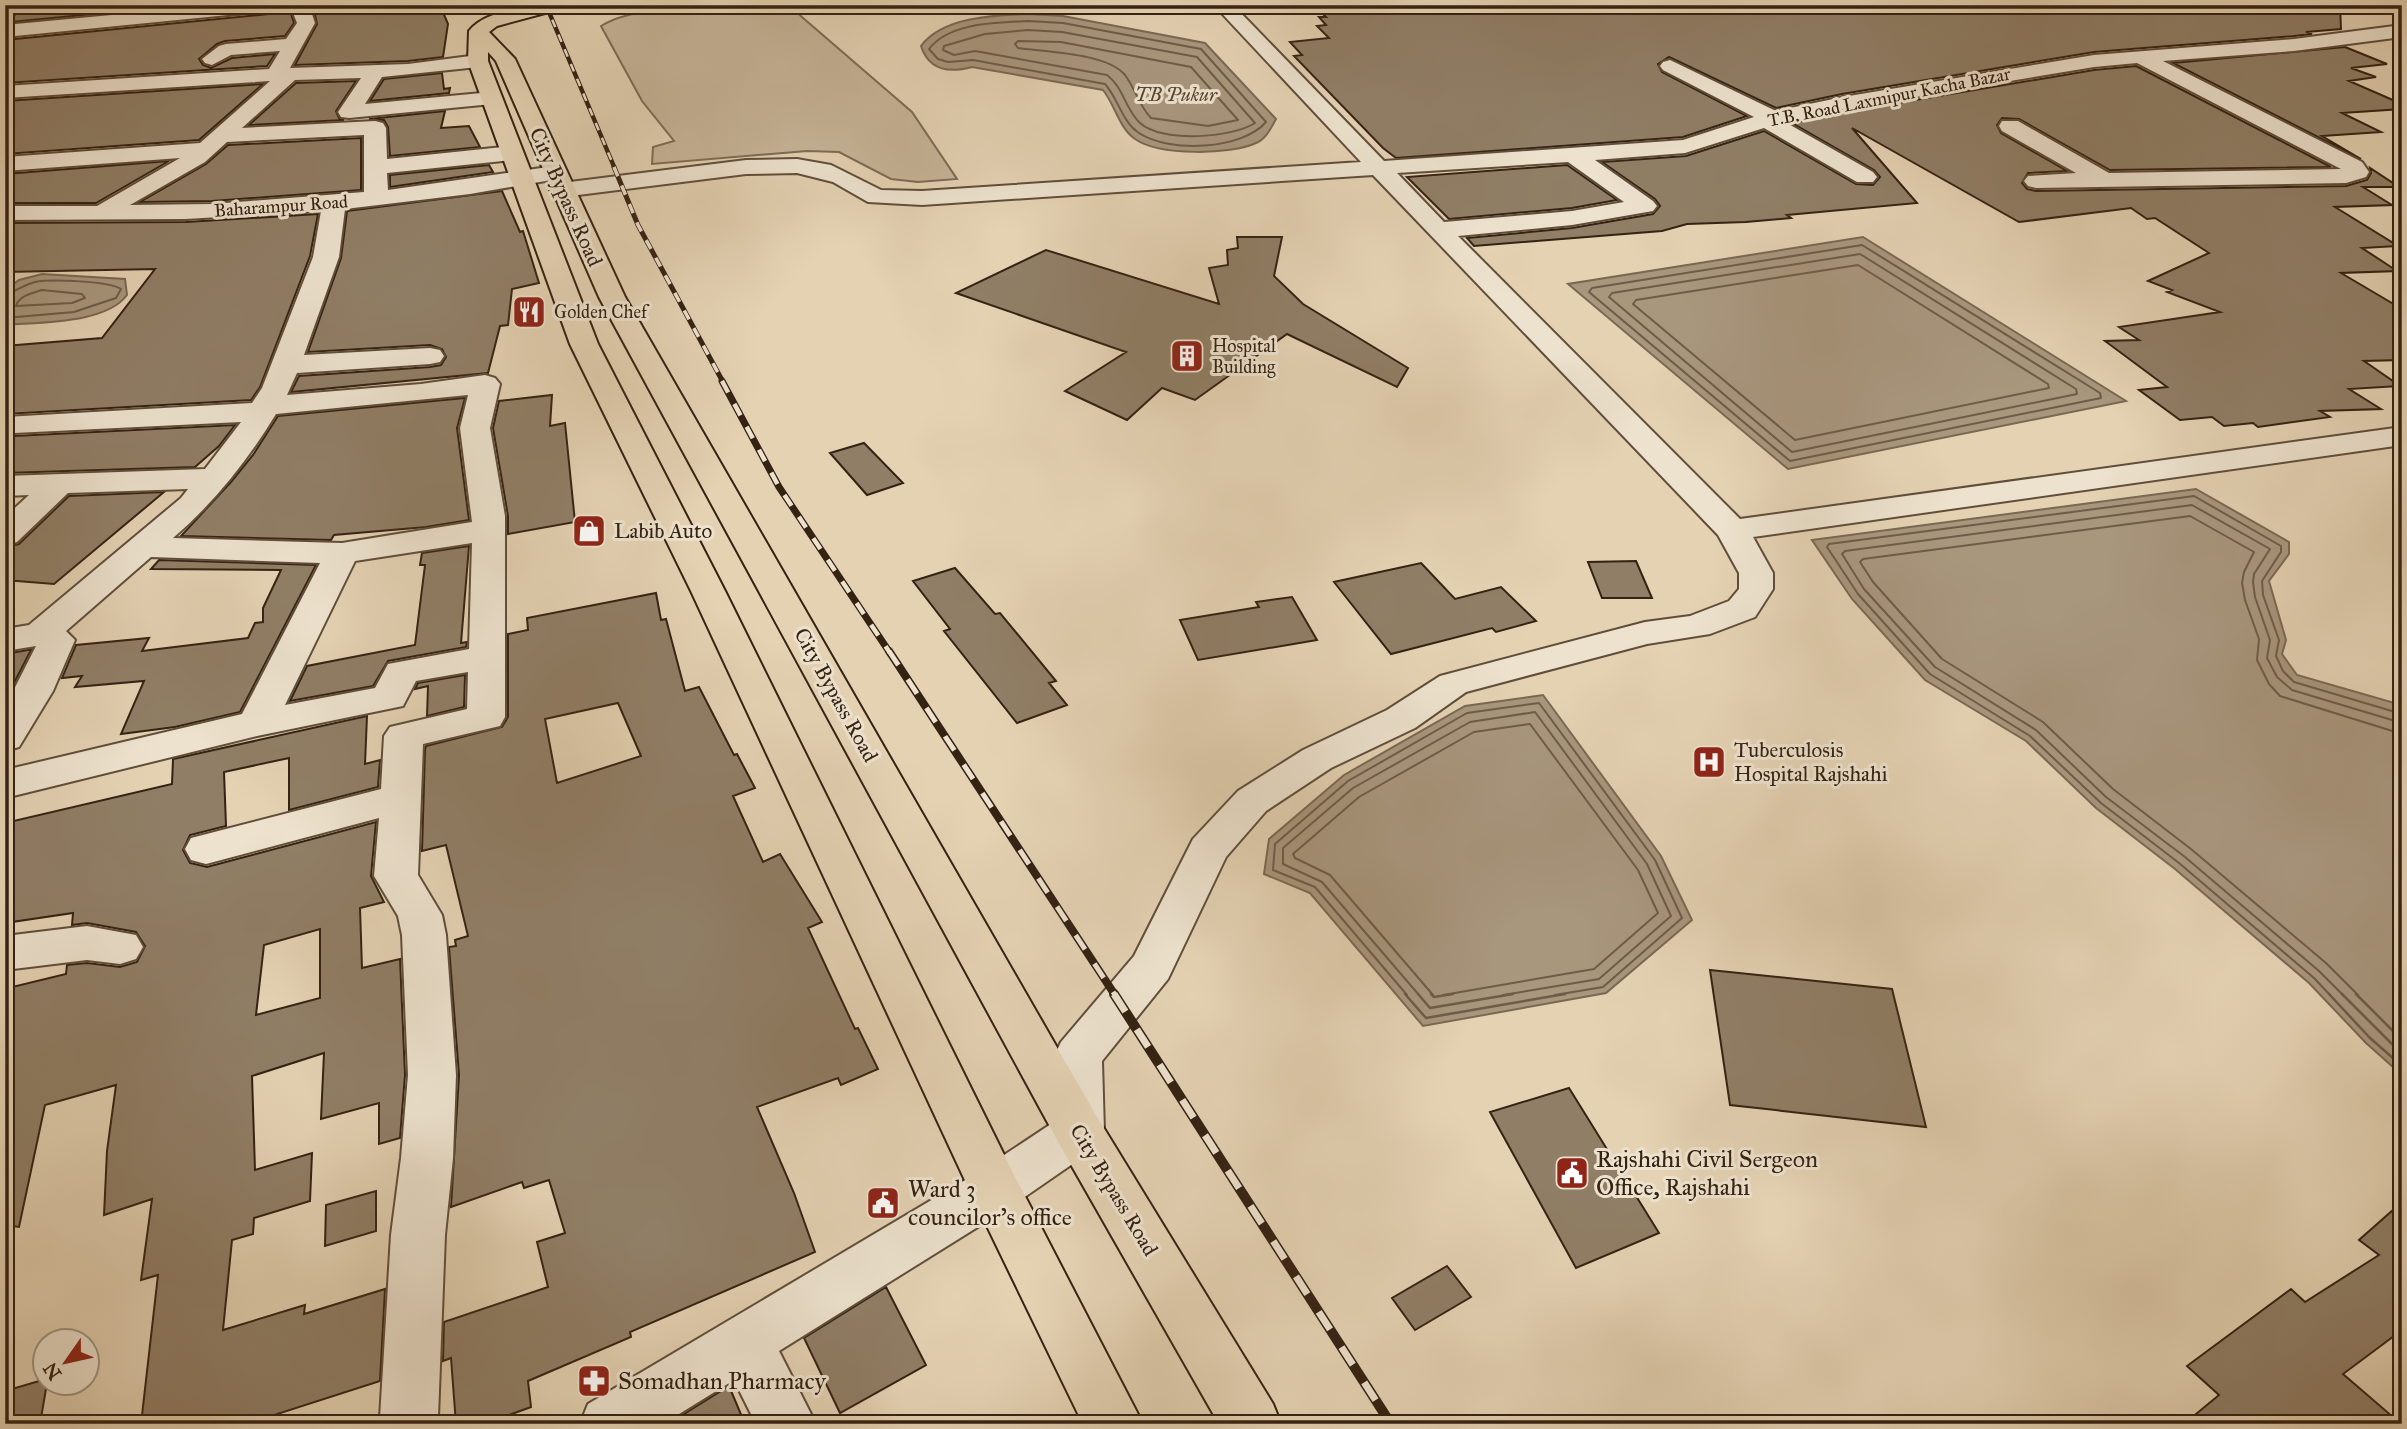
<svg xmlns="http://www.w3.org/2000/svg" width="2407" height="1429" viewBox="0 0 2407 1429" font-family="'IM FELL Great Primer',serif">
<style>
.green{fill:#c6b498;stroke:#7d6b56;stroke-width:2}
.water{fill:#a8967d;stroke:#7a6853;stroke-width:2}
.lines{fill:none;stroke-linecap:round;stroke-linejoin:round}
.shore-far1{stroke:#6e5c48;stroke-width:2}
.shore{stroke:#6e5c48;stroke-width:2.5}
.building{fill:#907e66;stroke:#342213;stroke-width:2;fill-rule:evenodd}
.minor-casing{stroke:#604e3b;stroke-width:4}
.primary-casing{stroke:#342213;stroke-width:4}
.minor{fill:#ede2ce;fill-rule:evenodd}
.primary{fill:#e4d2b3;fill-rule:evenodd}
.rail-far4-casing{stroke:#342213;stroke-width:4.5}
.rail-far3-casing{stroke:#342213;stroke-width:5}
.rail-far2-casing{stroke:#342213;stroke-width:7}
.rail-far1-casing{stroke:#342213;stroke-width:8}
.rail-casing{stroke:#342213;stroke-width:10}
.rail-far4{stroke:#ede2ce;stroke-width:2.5;stroke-dasharray:8;stroke-linecap:butt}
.rail-far3{stroke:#ede2ce;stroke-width:3.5;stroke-dasharray:10;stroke-linecap:butt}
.rail-far2{stroke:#ede2ce;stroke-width:4.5;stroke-dasharray:13;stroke-linecap:butt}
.rail-far1{stroke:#ede2ce;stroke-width:5;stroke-dasharray:17;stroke-linecap:butt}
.rail{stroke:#ede2ce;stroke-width:7;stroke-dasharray:21;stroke-linecap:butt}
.labels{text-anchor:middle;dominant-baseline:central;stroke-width:6;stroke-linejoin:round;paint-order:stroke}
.far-street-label{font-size:18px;fill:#342213;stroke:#ede2ce}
.far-poi-label{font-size:18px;fill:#342213;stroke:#ede2ce;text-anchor:start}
.far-water-label{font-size:19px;font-style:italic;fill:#574533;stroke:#ede2ce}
.street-label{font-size:21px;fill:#342213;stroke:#ede2ce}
.poi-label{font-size:21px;fill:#342213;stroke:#ede2ce;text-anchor:start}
.near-poi-label{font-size:24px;fill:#342213;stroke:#ede2ce;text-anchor:start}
</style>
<rect width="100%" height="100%" fill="#e4d2b3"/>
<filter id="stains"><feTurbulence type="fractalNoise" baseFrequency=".00286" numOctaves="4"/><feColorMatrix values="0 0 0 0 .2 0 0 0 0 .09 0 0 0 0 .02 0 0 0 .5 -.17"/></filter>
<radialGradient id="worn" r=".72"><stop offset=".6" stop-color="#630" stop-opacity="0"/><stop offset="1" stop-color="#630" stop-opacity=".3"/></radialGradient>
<!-- green -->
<path class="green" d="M685,5H788L912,112L957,179L918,182L891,179L839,152L807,151L652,164L653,147L674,141L642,101L601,26C627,10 655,13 685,5Z"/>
<!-- water -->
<path class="water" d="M1028,14L1063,16L1205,43L1276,119C1271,128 1266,139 1256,143C1231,155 1159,156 1135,139C1119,128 1115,105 1103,90L972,67C950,73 929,71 921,46C942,17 995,15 1028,14Z
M1863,237L2126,401L1788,469L1568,284Z
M42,274L125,279L127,295C106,324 38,322 5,325V290L19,280Z
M2196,489L2289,542V554L2269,581L2286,640L2282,654L2297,675L2398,704L2402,717V1075L2366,1043L2309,983L2175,869L2096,808L2026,741L1925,680L1852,599L1812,540Z
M1543,695L1661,856L1692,920L1606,993L1423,1026L1310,893L1264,874L1269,839L1344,775L1465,706Z"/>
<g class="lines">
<!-- shore-far1 -->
<path class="shore-far1" d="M1028,21L1063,23L1201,49L1266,122C1242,150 1169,153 1139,133C1122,122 1118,98 1105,84L973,60L948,62L938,59L929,49C950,22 996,23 1028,21Z
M1028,30L1062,32L1197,57L1255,123C1232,138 1162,143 1140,123C1125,109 1124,88 1107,75L975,51L954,55L943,50L944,46L985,34Z
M1018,41L1061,42L1191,67L1238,120L1208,126L1151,118C1139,106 1135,88 1125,75C1107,53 1046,52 1018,48L1015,44Z
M1862,245L2100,393L2101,398L1790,461L1589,292L1592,288Z
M1860,254L2076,389L2077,394L1792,452L1609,297L1612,293Z
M1858,265L2048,384L2049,388L1795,440L1633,304L1636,300Z
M42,290L82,294L85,298L72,303L16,306C19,296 32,293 42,290Z
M5,296C14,291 24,285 35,282C50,279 110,281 121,289L116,298L74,312L5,318
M1407,995L1315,887L1273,870L1275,844L1348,781L1467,713L1539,703L1655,860L1682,918L1603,987L1555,995
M1419,995L1322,882L1283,864V848L1353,788L1470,722L1535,712L1647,864L1671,916L1599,979L1503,995
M1433,995L1330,875L1295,858L1293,854L1359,797L1474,732L1530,724L1638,870L1658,913L1594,969L1443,995
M2330,995L2314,978L2179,863L2101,803L2030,736L1930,674L1858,594L1827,547L1829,544L2194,496L2281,546V552L2262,581L2263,595L2279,640L2276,656L2283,671L2294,682L2402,714
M2343,995L2319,971L2185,857L2106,797L2036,730L1935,667L1864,589L1842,554L1845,551L2192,505L2270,549L2254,574L2253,582L2255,597L2270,640L2267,658L2277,677L2292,690L2402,723
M2358,995L2326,963L2191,849L2113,789L2043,722L1942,659L1873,582L1860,562L1863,559L2190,516L2254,552L2244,572L2242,583L2245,600L2259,639L2257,660L2269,684L2280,696L2402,734"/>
<!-- shore -->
<path class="shore" d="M1405,994L1426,1018L1565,994
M1418,994L1430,1008L1513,994
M1431,994L1434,997L1453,994
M2329,994L2370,1038L2402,1066
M2342,994L2402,1054
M2356,994L2402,1040"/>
</g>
<!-- building -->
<path class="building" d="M54,5H187L11,22L18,9Z
M291,5H296L291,14L294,23L285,36L225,41L217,44L199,59L203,65L211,68L232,58L275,54L267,66L5,83V40L279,13Z
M322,5H343L344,10L382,5H440L448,24L443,57L408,61L295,65L317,24L315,15Z
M1313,5H1558L1564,10L1626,5H2340L2341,29L2306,32L2312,34L2294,36L2094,52L1842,94L1776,108L1669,57L1658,64L1662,72L1747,116L1683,137L1396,158L1383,148L1294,56L1302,55L1290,42L1329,38L1317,26L1326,25L1319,17H1326Z
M2345,47L2387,64L2351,68L2376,77L2349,81L2402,104V109L2342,113L2381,132L2322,136L2361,159L2173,63Z
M2136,66L2331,167L2110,170L2019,119L2002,118L1997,125L2001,133L2067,171L2028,173L2022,183L2027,189L2036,191L2346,186L2367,180L2371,173L2370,168L2399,187H2363L2392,205L2335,207L2398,246L2362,248L2397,271L2341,273L2402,309V360L2364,361L2400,386L2349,389L2381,409L2320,411L2330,417L2258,427L2253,423L2224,426L2212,417L2180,420L2139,390L2167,387L2105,341L2139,340L2119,327L2220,312L2167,292L2172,290L2148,281L2209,253L2155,218L2147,219L2131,208L2019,222L1852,128L1917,203L1787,215L1791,218L1746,222L1687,224L1662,231L1474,246L1467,238L1572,228L1653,214L1660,206L1655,199L1602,162L1686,156L1764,131L1856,184L1873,185L1880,177L1874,170L1792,123L1844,112L2094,70Z
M442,73L444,89L450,88L449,93L370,101L384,79Z
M356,81L336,111L339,118L344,120L249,125L296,83Z
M263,84L199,140L5,154V101Z
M445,111L441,128L469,126L480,147L390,156L388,127L384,120L369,119Z
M361,138V190L212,201L140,202L206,164L228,145Z
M169,161L96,203H5V174Z
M489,165L493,172L390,187V175Z
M1567,165L1617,200L1572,208L1449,219L1407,177Z
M502,191L520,232L523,231L539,283L512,289L508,325L500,326L488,373L291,392L299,376L430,367L441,365L446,357L442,349L430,345L308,352L341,258L347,211Z
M318,214L310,256L260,387L251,400L5,414V346L102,338L155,269L5,272V223L186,222Z
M1237,237H1282L1274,276L1303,304L1408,368L1397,387L1287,334L1195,400L1162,388L1127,420L1065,391L1126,352L956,293L1046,250L1219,304L1209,268L1228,265L1227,250L1238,248Z
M552,395L550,426L565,423L575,522L508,534V516L493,428L499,401Z
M465,398L457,428L469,520L426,527L334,535L331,540L181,536L231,482L253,455L278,416Z
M235,425L219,446L195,467L5,473V434L14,436Z
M864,443L903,483L867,495L830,453Z
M164,492L54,584L5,580V547L19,544L69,496Z
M469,546L461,643L467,642L466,647L388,661L373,686L290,701L307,666L415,645L425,565H420L422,553Z
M159,560L316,565L240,712L175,727L121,734L144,681L75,687L82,676L62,678L76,645L149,638L142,651L248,638L255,623L263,622V608L281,570L151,569Z
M1636,561L1652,598H1602L1588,562Z
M1421,563L1455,599L1501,587L1536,621L1496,632L1492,628L1391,654L1334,582Z
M955,568L995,614L1000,613L1056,681L1049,683L1067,705L1017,723L944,631L950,629L913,581Z
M656,593L661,620L666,619L685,691L699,687L734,755L737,754L755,788L733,796L763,862L780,854L822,922L808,928L855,1029L858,1028L878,1069L841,1085L838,1078L757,1107L794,1193L815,1252L630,1332L631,1337L528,1381L531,1407L484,1424H456L451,1358L443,1361L444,1322L548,1287L537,1242L565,1233L549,1180L524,1188L522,1182L451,1207L459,1075L449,947L456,946L455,940L468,936L446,845L422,851L425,750L426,746L502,727L508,717V634L528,630L527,618ZM618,703L641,756L557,783L545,719Z
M1292,597L1317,640L1198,660L1180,620L1259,607L1256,602Z
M28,650H31L14,683L5,684V654Z
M465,675L464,707L427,716L428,686L415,689L418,683Z
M367,716L365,764L380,760L378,787L289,810V758L224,772L226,826L190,835L183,850L190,863L207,867L376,822L371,876L384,902L360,908L362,968L400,959L405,1075L400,1138L379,1144V1103L321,1119L324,1053L252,1076L255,1170L312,1153L310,1201L254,1218L253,1234L232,1240L223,1330L305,1305L304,1314L385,1289L380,1381L246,1424H141L158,1275L141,1280L152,1199L104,1215L107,1151L116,1085L45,1105L19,1227L5,1225V999L8,988L66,974L67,965L87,963L120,967L137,962L145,946L136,932L87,923L72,925L73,913L5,923V823L172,784L173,759ZM320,929V998L256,1015L264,945Z
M1710,970L1892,989L1926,1127L1730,1105Z
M1569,1088L1659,1233L1576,1268L1490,1112Z
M376,1191V1231L325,1246L326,1205Z
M2402,1202V1330L2343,1374L2401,1424H2184L2219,1395L2187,1366L2291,1289L2305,1302L2379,1255L2359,1240Z
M1447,1266L1471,1297L1415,1330L1392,1298Z
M886,1287L926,1365L840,1413L804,1338Z
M46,1379L47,1383L40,1424H5V1391Z
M729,1386L745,1424H668Z"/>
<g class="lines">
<defs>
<path id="minor" d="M218,5H288L279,10L5,37V25Z
M300,5H320L312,14L315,23L290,68L408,64L478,55L485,57L488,61L485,65L478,67L382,77L365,104L492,92L499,94L502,98L499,102L492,104L349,118L341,117L338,112L361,78L295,80L242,128L375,121L383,123L386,128L387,159L512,146L520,148L523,153L520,158L512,160L387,173L388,190L555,166L563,168L566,173L563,178L470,194L345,209L339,257L304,355L430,348L440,350L444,356L440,362L430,364L297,373L287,395L421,384L485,375L495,378L500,384L490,428L505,516V717L500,726L423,744L418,875L442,915L446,935L456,1075L453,1158L445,1235L438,1417L441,1424H382L380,1418L391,1235L401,1158L408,1075L402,935L398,916L374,876L379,818L206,864L191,860L185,849L191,838L381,789L384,736L390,727L467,709L468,672L416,681L403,706L257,736L5,798V770L242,714L320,563L151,557L66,631L75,640L53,691L19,747L5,751V707L36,646L5,651V629L29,625L181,498L188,489L68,493L17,542L5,545V517L29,495L5,496V476L205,469L241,422L14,433L5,431V417L252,403L262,388L313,257L321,211L186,219L5,220V206H97L180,158L5,171V157L200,143L270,81L5,98V86L269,69L280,51L231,55L212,65L205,63L202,59L219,46L226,44L286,39L297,23L293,13ZM364,135V192L212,204L130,205L205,162L227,142ZM468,395L460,428L472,522L342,543L173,538C214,503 248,460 276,414ZM472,543L469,649L388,664L375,688L285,705L355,561Z
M1214,5H1233L1384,161L1683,140L1754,117L1663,70L1660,66L1663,62L1670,60L1776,111L1843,97L2094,55L2294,39L2402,25V37L2294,51L2163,61L2362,162L2369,172L2366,177L2346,183L2036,188L2028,186L2024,181L2028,176L2076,173L2002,131L1999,126L2002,121H2018L2109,173L2341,169L2137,63L2094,67L1843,109L1785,122L1873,172L1877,177L1873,182H1857L1764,128L1685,153L1595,160L1653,201L1657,206L1653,211L1572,225L1458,236L1740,519L2402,427V445L1753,537L1773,573V589L1755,617L1710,634L1647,644L1466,692L1415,728L1331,768L1266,811L1226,857L1168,979L1102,1061L1104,1132L1097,1147L1013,1205L779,1351L816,1424H756L734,1380L663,1424H580L588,1404L977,1173L1054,1122V1056L1061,1042L1134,956L1193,839L1238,791L1303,750L1387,710L1440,676L1645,622L1690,616L1729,601L1739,589V573L1718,535L1373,175L922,205L868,202L833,182L797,173L746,174L562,197L554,195L550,190L554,185L562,183L746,160L797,159L831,165L881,190L922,191L1361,162ZM1568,162L1624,202L1572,211L1444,222L1397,173Z
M87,926L136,935L143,947L136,959L120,964L87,960L5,970V936Z"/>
<path id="primary" d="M532,5H563L560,9L497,26L489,32L515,59L625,297L1097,1117L1273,1404L1281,1424H1219L1061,1147L599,297L496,61L488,52V61L598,344L725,591L1013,1173L1143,1424H1083L969,1189L691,591L570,344L468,61L469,31C483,13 511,11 532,5Z"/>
</defs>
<!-- minor casing -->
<use href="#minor" class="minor-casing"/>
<!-- primary casing -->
<use href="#primary" class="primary-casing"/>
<!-- minor -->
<use href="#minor" class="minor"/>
<!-- primary -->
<use href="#primary" class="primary"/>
<defs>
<path id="rail-far4" d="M546,5L615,169"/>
<path id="rail-far3" d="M614,167L638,225L723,382"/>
<path id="rail-far2" d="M722,381L779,487L890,653"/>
<path id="rail-far1" d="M889,651L1115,995"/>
<path id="rail" d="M1114,994L1391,1424"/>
</defs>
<!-- rail-far4 casing -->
<use href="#rail-far4" class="rail-far4-casing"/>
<!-- rail-far3 casing -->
<use href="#rail-far3" class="rail-far3-casing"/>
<!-- rail-far2 casing -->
<use href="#rail-far2" class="rail-far2-casing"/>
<!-- rail-far1 casing -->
<use href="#rail-far1" class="rail-far1-casing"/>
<!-- rail casing -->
<use href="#rail" class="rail-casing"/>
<!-- rail-far4 -->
<use href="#rail-far4" class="rail-far4"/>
<!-- rail-far3 -->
<use href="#rail-far3" class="rail-far3"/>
<!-- rail-far2 -->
<use href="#rail-far2" class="rail-far2"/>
<!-- rail-far1 -->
<use href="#rail-far1" class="rail-far1"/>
<!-- rail -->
<use href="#rail" class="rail"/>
</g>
<!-- icons -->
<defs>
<symbol id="restaurant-square" viewBox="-11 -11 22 22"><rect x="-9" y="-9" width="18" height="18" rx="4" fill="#8f2418" stroke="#ede2ce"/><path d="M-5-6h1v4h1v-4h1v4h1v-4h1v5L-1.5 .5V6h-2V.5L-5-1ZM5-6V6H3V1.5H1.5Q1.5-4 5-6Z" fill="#fff"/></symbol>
<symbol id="building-square" viewBox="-11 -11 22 22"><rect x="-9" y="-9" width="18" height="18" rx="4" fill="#8f2418" stroke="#ede2ce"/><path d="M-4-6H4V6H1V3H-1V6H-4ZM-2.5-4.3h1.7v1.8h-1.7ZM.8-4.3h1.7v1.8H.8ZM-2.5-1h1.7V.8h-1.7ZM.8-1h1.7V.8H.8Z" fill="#fff"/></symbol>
<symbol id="shop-square" viewBox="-11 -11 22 22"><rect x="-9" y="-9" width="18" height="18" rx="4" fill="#8f2418" stroke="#ede2ce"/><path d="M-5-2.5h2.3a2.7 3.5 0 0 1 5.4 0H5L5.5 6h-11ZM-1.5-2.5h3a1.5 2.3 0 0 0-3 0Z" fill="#fff"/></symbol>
<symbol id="hospital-square" viewBox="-11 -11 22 22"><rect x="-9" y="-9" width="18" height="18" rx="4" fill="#8f2418" stroke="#ede2ce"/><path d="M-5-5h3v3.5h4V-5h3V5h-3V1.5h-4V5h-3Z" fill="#fff"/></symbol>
<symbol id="civic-square" viewBox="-11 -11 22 22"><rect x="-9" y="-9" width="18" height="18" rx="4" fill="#8f2418" stroke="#ede2ce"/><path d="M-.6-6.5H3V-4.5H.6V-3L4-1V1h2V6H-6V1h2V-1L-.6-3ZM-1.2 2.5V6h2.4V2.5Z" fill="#fff"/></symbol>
<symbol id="pharmacy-square" viewBox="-11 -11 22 22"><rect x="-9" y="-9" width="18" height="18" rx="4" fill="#8f2418" stroke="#ede2ce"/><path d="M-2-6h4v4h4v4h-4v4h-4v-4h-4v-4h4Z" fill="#fff"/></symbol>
</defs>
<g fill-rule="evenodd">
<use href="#restaurant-square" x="510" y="293" width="38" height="38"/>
<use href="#building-square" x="1168" y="337" width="38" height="38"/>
<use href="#shop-square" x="570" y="512" width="38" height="38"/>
<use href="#hospital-square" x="1690" y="743" width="38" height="38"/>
<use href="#civic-square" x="1553" y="1154" width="38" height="38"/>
<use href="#civic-square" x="864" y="1184" width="38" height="38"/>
<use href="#pharmacy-square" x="575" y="1362" width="38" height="38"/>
</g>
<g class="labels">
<!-- far-street labels -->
<g class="far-street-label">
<text transform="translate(1889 97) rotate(-11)">T.B. Road Laxmipur Kacha Bazar</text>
<text transform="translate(281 206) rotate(-4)">Baharampur Road</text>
</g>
<!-- far-poi labels -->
<g class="far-poi-label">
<text x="554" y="312">Golden Chef</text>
<text x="1212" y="346">Hospital<tspan x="1212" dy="21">Building</tspan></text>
</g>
<!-- far-water labels -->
<g class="far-water-label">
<text x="1176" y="94">TB Pukur</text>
</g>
<!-- street labels -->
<g class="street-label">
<text transform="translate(566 197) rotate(66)">City Bypass Road</text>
<text transform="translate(836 695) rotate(61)">City Bypass Road</text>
<text transform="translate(1114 1190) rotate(59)">City Bypass Road</text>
</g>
<!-- poi labels -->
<g class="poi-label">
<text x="614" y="531">Labib Auto</text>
<text x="1734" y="750">Tuberculosis<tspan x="1734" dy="24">Hospital Rajshahi</tspan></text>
</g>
<!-- near-poi labels -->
<g class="near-poi-label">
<text x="1596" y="1159">Rajshahi Civil Sergeon<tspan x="1596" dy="28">Office, Rajshahi</tspan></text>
<text x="908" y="1189">Ward 3<tspan x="908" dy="28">councilor's office</tspan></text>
<text x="618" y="1381">Somadhan Pharmacy</text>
</g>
</g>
<!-- margin -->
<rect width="2407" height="1429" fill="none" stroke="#e4d2b3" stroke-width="28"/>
<rect x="7" y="7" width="2393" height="1415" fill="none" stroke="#342213" stroke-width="3.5"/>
<rect x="14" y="14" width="2379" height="1401" fill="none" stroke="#342213" stroke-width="2"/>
<!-- north arrow -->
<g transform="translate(66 1362) rotate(236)"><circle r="33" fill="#ede2ce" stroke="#a39583" stroke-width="2"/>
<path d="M0-5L12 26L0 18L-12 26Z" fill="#8f2418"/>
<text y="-10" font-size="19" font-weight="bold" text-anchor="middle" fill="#342213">N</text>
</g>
<rect width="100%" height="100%" filter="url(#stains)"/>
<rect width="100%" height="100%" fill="url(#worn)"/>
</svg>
